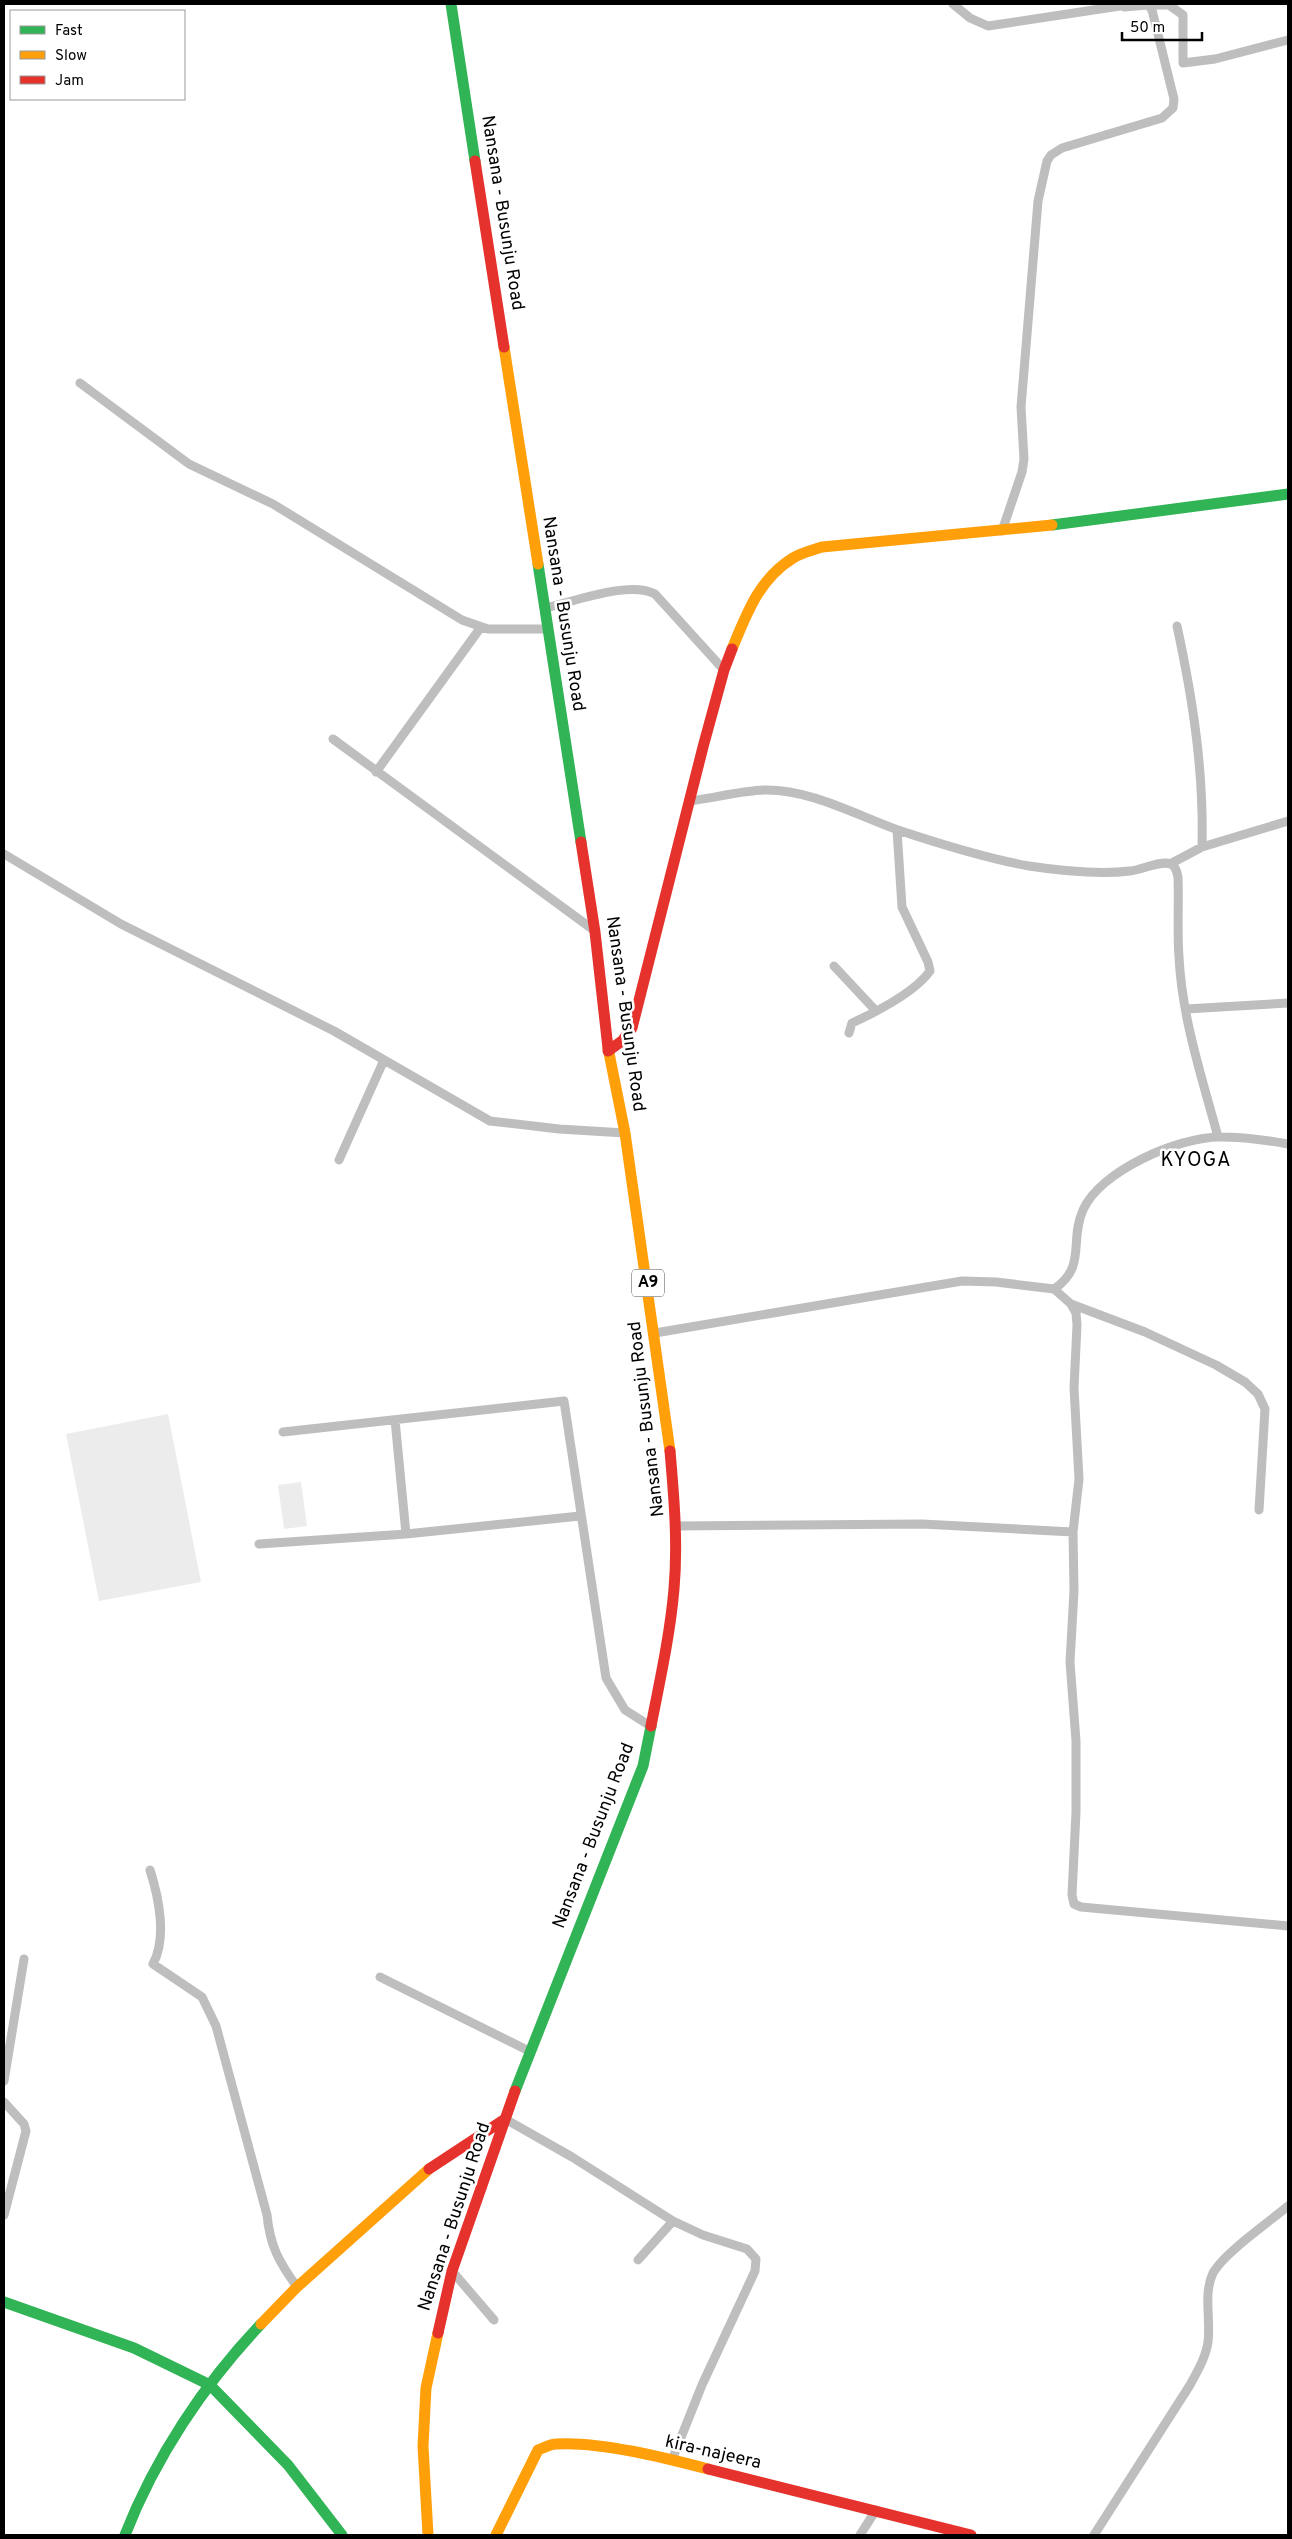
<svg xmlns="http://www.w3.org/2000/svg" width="1292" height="2539" viewBox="0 0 1292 2539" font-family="Overpass,sans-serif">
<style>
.garden{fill:#ececec}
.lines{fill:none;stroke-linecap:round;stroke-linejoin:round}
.street{stroke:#bebebe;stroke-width:9}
.fast{stroke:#30b455;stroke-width:11}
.slow{stroke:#ff9f0a;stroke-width:11}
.jam{stroke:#e5322d;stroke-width:11}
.labels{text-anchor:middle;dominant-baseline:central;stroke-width:5;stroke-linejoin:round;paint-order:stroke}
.shield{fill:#fff;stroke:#4c4c4c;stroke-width:1}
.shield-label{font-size:16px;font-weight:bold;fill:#000}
.street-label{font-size:18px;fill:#000;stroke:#fff}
.quarter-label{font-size:20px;letter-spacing:1px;fill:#000;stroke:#fff}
</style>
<rect width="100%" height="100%" fill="#fff"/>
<!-- garden -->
<path class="garden" d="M168,1414L201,1582L99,1601L66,1434Z
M301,1482L307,1526L284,1529L278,1485Z"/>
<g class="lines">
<!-- street -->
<path class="street" d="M953,4L970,18L988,26L1120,6
M1148,5H1169L1183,15V63L1215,59L1288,40
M80,383L189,464L273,504L462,620L488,629H548
M1002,531L1022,472L1024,459L1021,407L1038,201L1047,161L1051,155L1062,148L1162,118L1173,108L1174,99L1152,10L1148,5L1124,7L1120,4
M545,608C573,602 630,580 655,594L724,670
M1177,626C1193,700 1204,772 1202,847
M333,739L595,931
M376,772L481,627
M689,801C714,798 740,791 764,790C810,789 856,815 898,830C940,844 984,858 1029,866C1062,871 1097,875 1130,871C1141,870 1161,860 1171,864C1176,867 1177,872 1178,877C1179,903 1177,931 1179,957C1182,1018 1202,1078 1218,1137
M4,854L121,924L334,1031L490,1121L559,1129L625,1133
M1170,864L1202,847L1288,821
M834,966L876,1011
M1186,1009L1288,1003
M849,1033L852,1023C876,1012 915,992 930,971L928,962L902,907L897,830
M339,1160L384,1060
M1054,1289L1071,1304L1076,1313L1077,1325L1074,1388L1079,1479L1073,1532L1074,1591L1070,1662L1076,1741V1812L1072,1895L1074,1904L1081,1907L1288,1926
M1071,1304L1145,1332L1216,1365L1245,1382L1258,1394L1265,1409L1259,1510
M655,1333L962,1281L996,1282L1054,1289C1087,1267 1069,1241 1083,1210C1100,1171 1178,1137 1220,1137C1243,1137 1266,1140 1288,1144
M395,1420L406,1534
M283,1432L564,1401L606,1678L625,1710L652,1727
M676,1526L922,1524L1073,1532
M259,1544L406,1534L580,1516
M150,1870C159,1898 167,1938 153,1964L202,1997L216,2026L267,2215C270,2246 279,2262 297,2287
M380,1977L529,2051
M4,2081L24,1959
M4,2102L24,2124L26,2131L4,2215
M505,2119L572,2157L673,2221L703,2235L747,2249L756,2259L755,2271L702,2385L672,2460
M638,2260L673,2221
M452,2271L494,2320
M860,2535L876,2510
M1094,2535L1190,2385C1197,2372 1206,2357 1208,2342C1211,2320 1203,2294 1213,2273C1224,2253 1269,2222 1288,2206"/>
<!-- fast -->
<path class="fast" d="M451,4L475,161
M1052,525L1288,494
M538,564L581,842
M515,2091L643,1766L651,1726
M4,2302L134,2348L210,2385L288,2465L342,2535
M125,2535C155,2458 204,2384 261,2324"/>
<!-- slow -->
<path class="slow" d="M504,347L538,564
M732,649C747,613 759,579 793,558C801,553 813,550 822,547L1052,525
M608,1048L625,1133L670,1451
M261,2324L297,2287L429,2169
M428,2535L423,2446L426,2388L438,2333
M496,2535L538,2450C544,2448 550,2444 556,2444C599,2441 666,2458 708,2469"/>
<!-- jam -->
<path class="jam" d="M475,161L504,347
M581,842L595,932L608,1048
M608,1051L622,1041L632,1028L703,747L724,670L732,649
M651,1726C660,1680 670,1635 674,1589C678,1543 674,1497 670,1451
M429,2169L505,2119
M438,2333L452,2271L515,2091
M708,2469L971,2535"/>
</g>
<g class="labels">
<!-- shield labels -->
<rect class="shield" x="632" y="1269.5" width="32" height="27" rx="4"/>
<g class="shield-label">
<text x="648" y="1283">A9</text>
</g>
<!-- street labels -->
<g class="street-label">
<text transform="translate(502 213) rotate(81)">Nansana - Busunju Road</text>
<text transform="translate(563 614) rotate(81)">Nansana - Busunju Road</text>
<text transform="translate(625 1014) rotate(82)">Nansana - Busunju Road</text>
<text transform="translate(647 1419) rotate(-97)">Nansana - Busunju Road</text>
<text transform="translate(594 1836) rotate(-69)">Nansana - Busunju Road</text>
<text transform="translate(455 2217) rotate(-72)">Nansana - Busunju Road</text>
<text transform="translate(713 2453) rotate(13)">kira-najeera</text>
</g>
<!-- quarter labels -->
<g class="quarter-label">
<text x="1196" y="1161">KYOGA</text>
</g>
</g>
<!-- border -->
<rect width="1292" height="2539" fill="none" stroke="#000000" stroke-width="10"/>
<!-- legend -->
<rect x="10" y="10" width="175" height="90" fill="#ffffff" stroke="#999999"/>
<rect x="20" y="26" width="25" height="8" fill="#30b455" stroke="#999999"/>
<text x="55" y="35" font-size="15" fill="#000000">Fast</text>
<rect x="20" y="51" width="25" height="8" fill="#ff9f0a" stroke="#999999"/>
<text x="55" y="60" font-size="15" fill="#000000">Slow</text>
<rect x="20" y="76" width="25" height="8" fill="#e5322d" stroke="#999999"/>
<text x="55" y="85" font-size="15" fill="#000000">Jam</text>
<!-- scale -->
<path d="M1122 32v8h80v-8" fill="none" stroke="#000000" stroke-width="2.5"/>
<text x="1130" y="32" font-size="15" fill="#000000" stroke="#ffffff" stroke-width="4" paint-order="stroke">50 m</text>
</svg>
